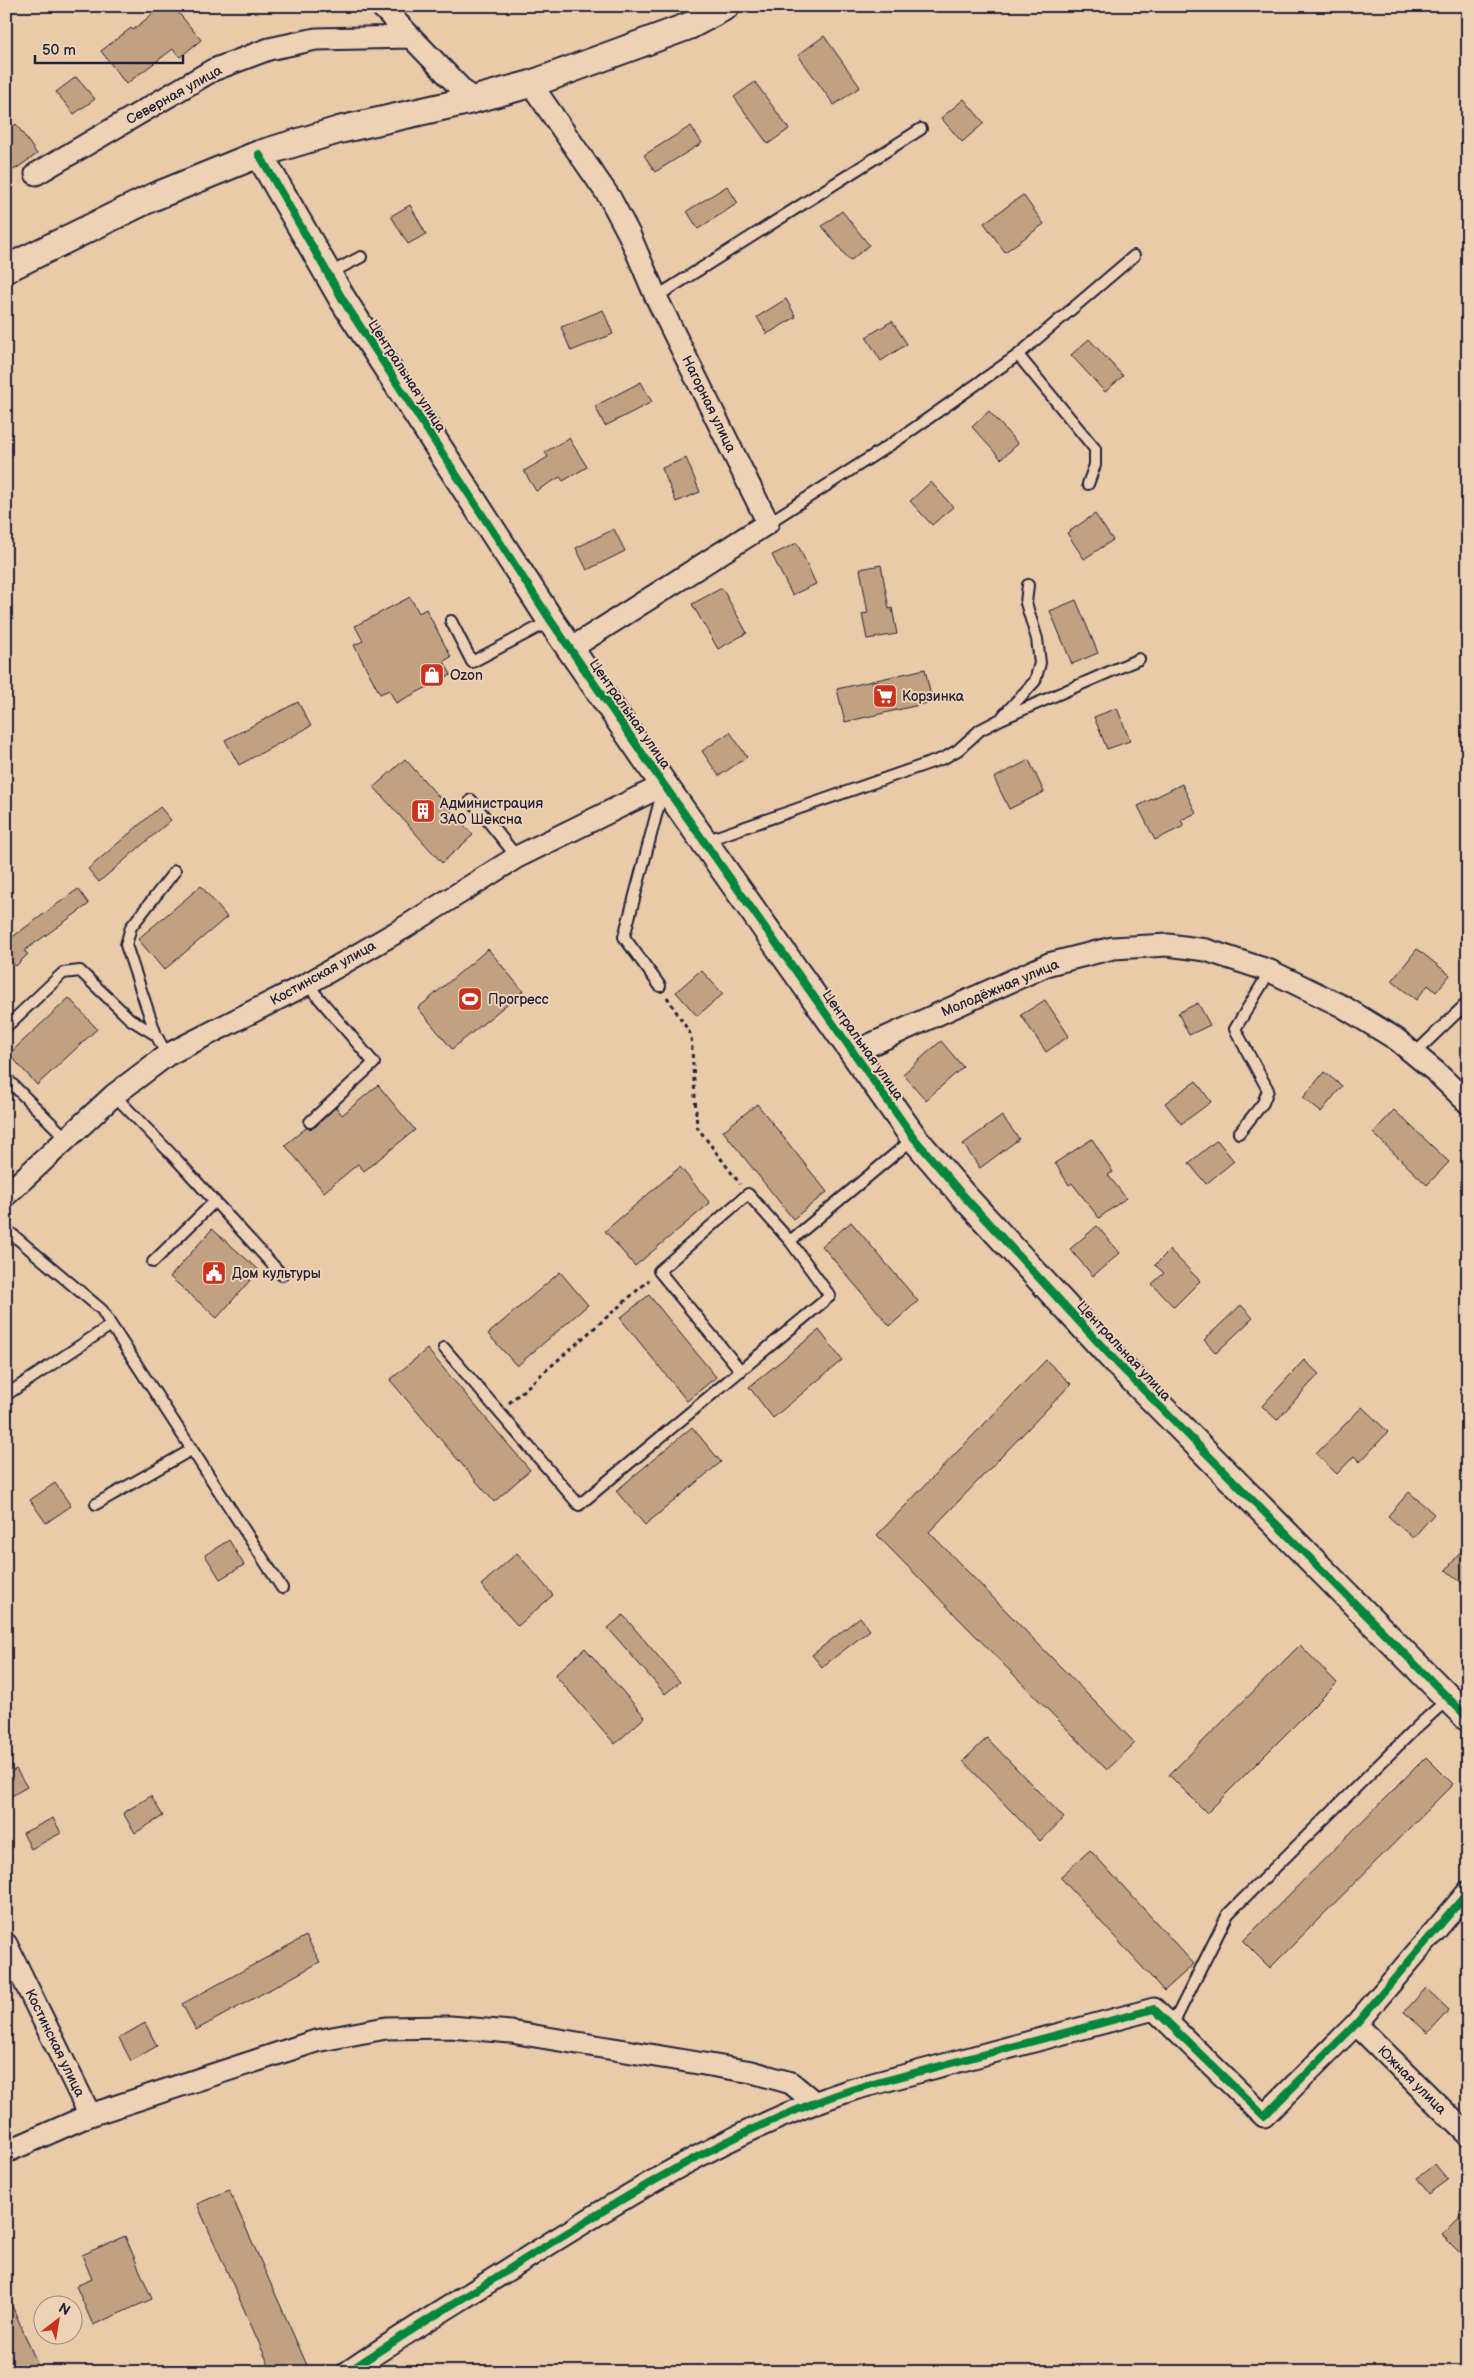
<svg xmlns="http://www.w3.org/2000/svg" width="1474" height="2378" viewBox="0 0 1474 2378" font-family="'Balsamiq Sans',sans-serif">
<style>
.building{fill:#c2a182;stroke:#22223b}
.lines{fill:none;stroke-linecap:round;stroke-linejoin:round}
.service-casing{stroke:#22223b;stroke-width:14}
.minor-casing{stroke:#22223b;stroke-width:25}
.tertiary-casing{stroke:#22223b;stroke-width:30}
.path{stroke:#22223b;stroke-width:3;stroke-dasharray:4 4;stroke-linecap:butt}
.service{stroke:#eed2b5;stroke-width:10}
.minor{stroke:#eed2b5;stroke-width:21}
.tertiary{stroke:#eed2b5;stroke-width:26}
.cycleway-casing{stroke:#eed2b5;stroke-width:11}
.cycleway{stroke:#00873e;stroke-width:8}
.labels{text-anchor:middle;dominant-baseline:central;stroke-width:4;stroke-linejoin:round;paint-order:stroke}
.street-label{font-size:14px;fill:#22223b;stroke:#eed2b5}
.poi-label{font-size:14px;fill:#22223b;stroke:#eed2b5;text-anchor:start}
</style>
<rect width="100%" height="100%" fill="#e9caa9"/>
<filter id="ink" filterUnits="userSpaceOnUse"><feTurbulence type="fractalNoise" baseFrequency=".02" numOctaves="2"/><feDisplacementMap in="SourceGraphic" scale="10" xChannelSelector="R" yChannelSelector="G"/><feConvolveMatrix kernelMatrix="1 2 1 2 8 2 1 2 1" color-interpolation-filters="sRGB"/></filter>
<g filter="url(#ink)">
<!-- building -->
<path class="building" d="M162,6H173L201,40L180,57L173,49L126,84L101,51L131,28L133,30Z
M824,36L860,87L834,105L798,55Z
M76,77L95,99L74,114L56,92Z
M755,82L789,129L768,144L734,97Z
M964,99L984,123L962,142L941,118Z
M16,124L37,154L14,170L6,159V131Z
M691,126L702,143L655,172L644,155Z
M727,186L738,203L698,229L687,211Z
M1023,195L1044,224L1005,252L984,223Z
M410,205L426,234L408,244L391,216Z
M842,211L869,245L850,261L822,226Z
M786,299L796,317L767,334L757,317Z
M603,310L613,334L571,351L561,327Z
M892,321L907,344L881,361L866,337Z
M1089,339L1123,376L1105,392L1071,355Z
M641,382L652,402L605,426L595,406Z
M989,411L1018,444L1001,459L972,427Z
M569,438L587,467L563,481L560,477L536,491L524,471L548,457L545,452Z
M686,458L700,492L676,502L662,468Z
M931,482L953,507L932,525L910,501Z
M1095,514L1113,540L1084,559L1067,533Z
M614,529L625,551L587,570L576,548Z
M797,543L816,584L792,595L772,555Z
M881,565L889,609L892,608L897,634L867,639L862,614L868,613L860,569Z
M722,588L747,633L718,649L692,604Z
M410,597L419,613L426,609L451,657L444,661L451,675L396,703L389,690L380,694L354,645L363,641L355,626Z
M1076,600L1098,653L1072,664L1050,611Z
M925,669L932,702L845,722L837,689Z
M298,702L311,726L239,765L225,740Z
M1117,708L1130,741L1107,749L1094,717Z
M730,732L747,757L719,776L702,751Z
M405,759L473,835L442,863L374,787Z
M1029,760L1044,792L1009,809L994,778Z
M1182,784L1196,813L1181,820L1184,826L1155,840L1138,806Z
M160,807L171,820L99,882L88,869Z
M201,886L227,917L164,970L138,939Z
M78,889L89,904L24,951L28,954L16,966L10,961L6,964V934L11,938Z
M488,949L523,991L452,1049L418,1008Z
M1417,949L1450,975L1436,992L1428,985L1416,1000L1392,981Z
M701,970L723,994L697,1016L676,992Z
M69,998L97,1029L37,1085L9,1054Z
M1045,1000L1069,1036L1046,1052L1021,1015Z
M1198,1003L1210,1025L1189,1035L1178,1013Z
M941,1041L963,1067L926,1100L903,1074Z
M1324,1072L1342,1086L1321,1112L1303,1098Z
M1196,1081L1211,1102L1181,1124L1165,1103Z
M378,1085L415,1130L364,1171L358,1164L324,1192L285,1145L306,1128L315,1127L336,1107L342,1115Z
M757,1104L827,1192L793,1219L723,1131Z
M1394,1110L1449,1162L1427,1185L1373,1133Z
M1002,1116L1019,1139L980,1168L963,1144Z
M1092,1139L1113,1172L1108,1175L1126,1198L1099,1218L1072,1183L1069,1185L1055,1163Z
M1217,1140L1234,1161L1206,1184L1189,1163Z
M680,1167L710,1203L635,1266L605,1231Z
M851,1222L918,1301L890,1326L822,1246Z
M1097,1226L1120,1253L1093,1276L1070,1249Z
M212,1229L259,1270L217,1318L170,1277Z
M1170,1250L1200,1281L1174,1307L1152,1284L1164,1273L1155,1265Z
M560,1272L588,1305L517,1366L488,1334Z
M649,1295L716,1377L687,1401L620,1318Z
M1241,1305L1253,1318L1216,1353L1204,1340Z
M819,1330L842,1360L773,1418L749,1387Z
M427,1349L530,1470L494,1502L390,1380Z
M1046,1360L1071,1384L929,1532L1135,1743L1107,1770L877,1535Z
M1304,1360L1319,1374L1277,1420L1262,1406Z
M1362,1407L1388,1432L1360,1462L1354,1456L1337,1474L1316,1454Z
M692,1427L721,1462L645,1525L616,1491Z
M55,1483L71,1506L46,1523L30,1500Z
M1409,1492L1434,1514L1413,1538L1388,1516Z
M229,1540L244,1565L220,1579L205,1555Z
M1468,1543V1588L1446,1570Z
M517,1553L553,1595L518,1626L481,1585Z
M623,1615L680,1682L665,1694L608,1628Z
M860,1617L870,1630L822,1667L812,1655Z
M1300,1645L1337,1683L1207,1813L1169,1775Z
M585,1648L645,1717L615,1744L555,1675Z
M987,1738L1064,1818L1040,1841L963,1761Z
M1426,1757L1453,1784L1270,1968L1243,1941Z
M16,1769L27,1787L6,1799V1775Z
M151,1796L163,1816L135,1833L123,1813Z
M53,1818L61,1833L31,1849L23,1833Z
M1090,1850L1194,1964L1164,1991L1060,1877Z
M306,1936L320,1962L196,2030L182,2004Z
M1426,1988L1449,2010L1428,2033L1404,2012Z
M145,2023L157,2046L131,2061L119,2038Z
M1435,2164L1448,2180L1429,2194L1417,2178Z
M229,2190L310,2372H272L197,2204Z
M1468,2209V2261L1442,2235Z
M125,2236L152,2299L93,2325L76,2286L92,2279L82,2255Z
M6,2292L41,2372H6Z"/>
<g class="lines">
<defs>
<path id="service" d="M328,274L361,257
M656,297L921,129
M1018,355L1095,449V465L1088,484
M768,523L899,439L1018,355L1134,256
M451,621L472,662L550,621
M1003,716L1035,681L1040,663L1037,639L1026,603L1028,585
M471,800L517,857
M705,841L944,758L958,750L980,730L1001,719L1139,659
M307,984L374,1063L310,1122
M660,986L624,937L663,789
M6,1027L63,973L80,971L130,1019L156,1035L167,1055
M156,1035L126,945L131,927L175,871
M1414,1054L1468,1002
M6,1078L68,1140
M114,1095L177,1160L282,1275
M1239,1133L1263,1103L1268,1090L1235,1029L1270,971
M6,1229L102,1310L111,1325L6,1395
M153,1262L214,1202
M111,1325L282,1588
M444,1348L579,1505L830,1296L790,1241L913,1139
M741,1371L659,1271L748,1194L790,1241
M96,1504L191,1450
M1172,2026L1228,1914L1419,1725L1448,1699"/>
<path id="minor" d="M381,6L472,100
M531,84L610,198L629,234L656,297L768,523L570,649
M36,174L213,70L269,49L316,39L410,37
M852,1053L1049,964L1113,948L1168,945L1206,950L1270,971L1342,1006L1396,1039L1436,1072L1468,1103
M6,1195L114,1095L167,1055L307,984L402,929L517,857L664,785
M6,1944L90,2115
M1356,2024L1468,2135
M6,2152L90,2115L316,2041L386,2028L450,2027L511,2032L752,2072L791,2083L814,2102
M348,2372C403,2334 461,2300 517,2264C624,2197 733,2128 854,2089L1154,2009L1264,2116L1356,2024L1468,1892"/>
<path id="tertiary" d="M259,154L343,300L551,621L664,785L914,1138L961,1193L1120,1366L1468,1718
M6,269L151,198L259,154L339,130L472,100L531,84L689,26L726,6"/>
</defs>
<!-- service casing -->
<use href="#service" class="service-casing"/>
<!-- minor casing -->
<use href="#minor" class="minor-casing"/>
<!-- tertiary casing -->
<use href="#tertiary" class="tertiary-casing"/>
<!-- path -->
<path class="path" d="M667,997L691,1035L697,1127L740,1184
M509,1403L649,1280"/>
<!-- service -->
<use href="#service" class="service"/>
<!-- minor -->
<use href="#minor" class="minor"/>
<!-- tertiary -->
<use href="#tertiary" class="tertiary"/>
<defs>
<path id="cycleway" d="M259,154L343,300L551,621L664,785L914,1138L961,1193L1120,1366L1468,1718
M348,2372C403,2334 461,2300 517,2264C624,2197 733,2128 854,2089L1154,2009L1264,2116L1356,2024L1468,1892"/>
</defs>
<!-- cycleway casing -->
<use href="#cycleway" class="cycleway-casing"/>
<!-- cycleway -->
<use href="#cycleway" class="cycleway"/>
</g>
</g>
<!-- icons -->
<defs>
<symbol id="shop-square" viewBox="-11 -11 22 22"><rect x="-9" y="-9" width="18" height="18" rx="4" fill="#c8321e" stroke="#eed2b5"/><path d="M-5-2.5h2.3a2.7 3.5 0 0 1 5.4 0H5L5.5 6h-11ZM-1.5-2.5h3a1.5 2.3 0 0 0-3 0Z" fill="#fff"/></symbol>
<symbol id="supermarket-square" viewBox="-11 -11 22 22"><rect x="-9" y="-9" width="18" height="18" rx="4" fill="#c8321e" stroke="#eed2b5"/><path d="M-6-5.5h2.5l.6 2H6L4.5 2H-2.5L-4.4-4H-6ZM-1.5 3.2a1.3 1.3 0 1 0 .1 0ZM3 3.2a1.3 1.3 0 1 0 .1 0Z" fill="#fff"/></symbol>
<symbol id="building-square" viewBox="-11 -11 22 22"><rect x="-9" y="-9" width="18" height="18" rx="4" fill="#c8321e" stroke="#eed2b5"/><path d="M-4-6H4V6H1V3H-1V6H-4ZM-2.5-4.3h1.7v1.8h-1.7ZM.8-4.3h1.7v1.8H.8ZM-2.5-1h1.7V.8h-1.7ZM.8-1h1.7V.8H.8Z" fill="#fff"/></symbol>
<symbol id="stadium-square" viewBox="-11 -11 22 22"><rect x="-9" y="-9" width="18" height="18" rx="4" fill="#c8321e" stroke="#eed2b5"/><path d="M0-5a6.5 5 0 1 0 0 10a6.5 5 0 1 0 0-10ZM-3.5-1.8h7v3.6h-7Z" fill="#fff"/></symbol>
<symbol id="civic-square" viewBox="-11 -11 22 22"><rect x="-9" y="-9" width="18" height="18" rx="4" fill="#c8321e" stroke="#eed2b5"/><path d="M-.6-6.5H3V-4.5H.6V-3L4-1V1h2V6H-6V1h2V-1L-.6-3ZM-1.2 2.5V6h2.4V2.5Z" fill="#fff"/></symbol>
</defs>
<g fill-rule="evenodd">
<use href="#shop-square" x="418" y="661" width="28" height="28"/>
<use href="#supermarket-square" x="871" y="682" width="28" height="28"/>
<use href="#building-square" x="409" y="797" width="28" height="28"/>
<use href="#stadium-square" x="456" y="985" width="28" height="28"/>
<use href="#civic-square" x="200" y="1259" width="28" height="28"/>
</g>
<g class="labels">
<!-- street labels -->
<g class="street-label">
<text transform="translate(174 95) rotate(-29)">Северная улица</text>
<text transform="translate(407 376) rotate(57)">Центральная улица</text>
<text transform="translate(709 404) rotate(64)">Нагорная улица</text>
<text transform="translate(630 714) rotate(55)">Центральная улица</text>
<text transform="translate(323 973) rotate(-29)">Костинская улица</text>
<text transform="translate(1000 988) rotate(-23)">Молодёжная улица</text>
<text transform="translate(863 1045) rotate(55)">Центральная улица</text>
<text transform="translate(1124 1351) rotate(47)">Центральная улица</text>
<text transform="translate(55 2043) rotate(64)">Костинская улица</text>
<text transform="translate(1412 2080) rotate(45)">Южная улица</text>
</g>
<!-- poi labels -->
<g class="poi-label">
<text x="450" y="675">Ozon</text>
<text x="902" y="696">Корзинка</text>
<text x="440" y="803">Администрация<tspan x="440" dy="16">ЗАО Шексна</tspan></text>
<text x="488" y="999">Прогресс</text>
<text x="232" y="1273">Дом культуры</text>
</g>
</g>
<!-- margin -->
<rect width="1474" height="2378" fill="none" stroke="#eed2b5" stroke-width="25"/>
<rect x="12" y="12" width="1449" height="2353" fill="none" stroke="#22223b" stroke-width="2" filter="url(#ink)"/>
<!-- north arrow -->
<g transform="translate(58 2320) rotate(31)"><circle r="24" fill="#eed2b5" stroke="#9c8c84"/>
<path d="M0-4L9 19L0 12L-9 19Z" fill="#c8321e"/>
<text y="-8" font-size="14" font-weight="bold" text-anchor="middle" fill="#22223b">N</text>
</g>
<!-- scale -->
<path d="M35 55v8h148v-8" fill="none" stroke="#22223b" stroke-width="2.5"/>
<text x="42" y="55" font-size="15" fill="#22223b" stroke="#eed2b5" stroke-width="4" paint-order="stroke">50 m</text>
</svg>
